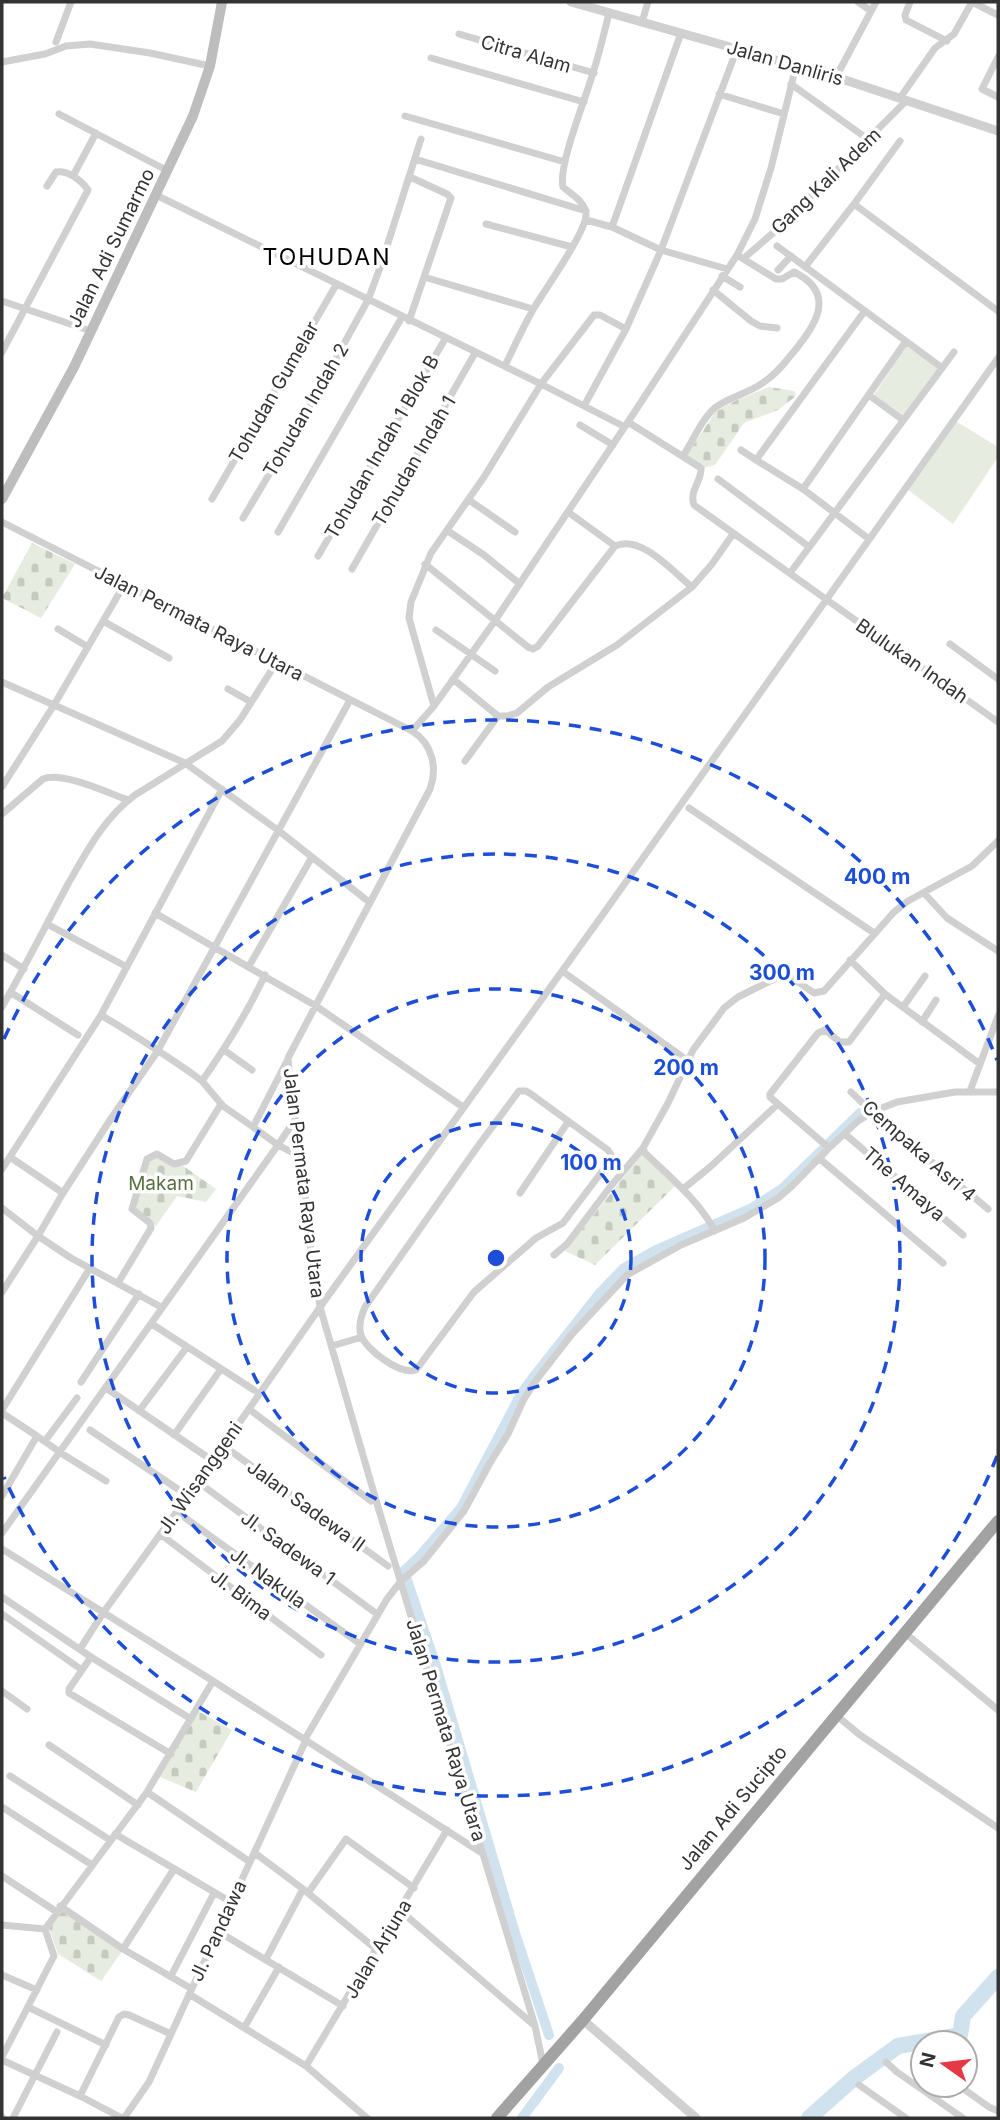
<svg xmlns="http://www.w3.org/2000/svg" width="1000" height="2120" viewBox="0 0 1000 2120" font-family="Inter,sans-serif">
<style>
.green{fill:#e6ecdf}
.cemetery{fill:url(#cemetery-stones)}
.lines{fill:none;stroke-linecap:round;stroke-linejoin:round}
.canal{stroke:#cfe2ee;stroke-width:10}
.river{stroke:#cfe2ee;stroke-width:16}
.minor{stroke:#d0d0d0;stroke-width:7}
.tertiary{stroke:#d0d0d0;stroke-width:9}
.secondary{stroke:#bdbdbd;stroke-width:10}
.trunk{stroke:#a2a2a2;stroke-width:12}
.ring{fill:none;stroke:#1d4ed8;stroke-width:3.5;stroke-dasharray:12 9}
.labels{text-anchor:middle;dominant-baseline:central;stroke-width:7;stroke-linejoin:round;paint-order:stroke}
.street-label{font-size:19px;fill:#333;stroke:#fff}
.park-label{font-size:19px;fill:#56703f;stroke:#fff}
.quarter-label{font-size:23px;letter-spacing:2px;fill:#000;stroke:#fff}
.centre{fill:#1d4ed8;stroke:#fff;stroke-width:3.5}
.ring-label{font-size:21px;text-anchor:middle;font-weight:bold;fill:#1d4ed8;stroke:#fff;stroke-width:7;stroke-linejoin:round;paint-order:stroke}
</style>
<defs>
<pattern id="cemetery-stones" width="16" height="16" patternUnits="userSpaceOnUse" patternTransform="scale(1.75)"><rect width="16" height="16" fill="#e6ecdf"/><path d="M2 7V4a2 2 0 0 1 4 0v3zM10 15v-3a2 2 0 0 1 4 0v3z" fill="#c6cbc0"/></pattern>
</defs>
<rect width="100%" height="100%" fill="#fff"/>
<!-- green -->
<path class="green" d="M906,346L938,368L902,416L874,395Z
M954,420L998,447V457L953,524L907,489Z"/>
<!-- cemetery -->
<path class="cemetery" d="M769,387L794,391L796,396L778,410L744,423L715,465L703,468L688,458L687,455L716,411L737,400Z
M32,543L75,564L41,618L2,598Z
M642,1154L675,1186L595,1265L565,1251Z
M155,1156L182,1165L216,1189L206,1202L177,1196L156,1226L134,1211L147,1161Z
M198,1711L232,1730L196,1792L160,1777Z
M62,1909L123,1950L101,1981L58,1954L49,1928Z"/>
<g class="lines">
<!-- canal -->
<path class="canal" d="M549,2035L515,1933L436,1666L404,1571L418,1558L461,1508L521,1394L535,1375L599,1294L624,1268L656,1250L752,1208L782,1189L860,1113
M522,2118L559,2068"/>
<!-- river -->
<path class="river" d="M809,2118L854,2078L898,2046L960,2035L963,2016L998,1977"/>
<!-- minor -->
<path class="minor" d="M858,2L870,10
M910,2L905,15L906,20L947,41
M972,2L998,15
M642,22L648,2
M459,34L594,73
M56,42L71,2
M998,57L982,89L998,97
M431,58L584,102
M2,62L45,54L66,46L90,44L150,53L210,66
M836,77L876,2
M791,84L869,140
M719,94L784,114
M900,98L935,48L954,34L972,2
M59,114L168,171
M405,116L565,162
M415,159L586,211
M73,176L96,133
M156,195L541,384L484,477L431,553L411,602L409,618L434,706
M854,204L900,141
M586,220L612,227L661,250L727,269
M486,224L572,247
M612,227L681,33
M777,246L941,367
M743,259L781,226L907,100
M805,267L854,204L998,311
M778,270L791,256
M722,276L740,287
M424,277L533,309
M713,290L751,321L760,326L777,328
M2,301L91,331
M864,312L756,460L803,489L865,536
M409,321L451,198L447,194L410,177
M2,352L88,190C81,180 68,170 56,172L47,186
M505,366C514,347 523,327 534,308C544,291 586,232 586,215C586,202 572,195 563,187C558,166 585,100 592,76C599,55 604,34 609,13
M870,396L903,420
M584,406L626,329L661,250L737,49
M628,422L701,468C702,481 689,490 694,505L998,722
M580,425L613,445
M625,427L541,384L594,315H600L626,329
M741,450L756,460
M683,456C693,441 702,418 716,407C731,396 750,393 764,382C775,375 783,365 791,355C814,328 839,294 794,272L782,279H776L737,255
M718,479L808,546
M803,489L906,341
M212,499L336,285
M469,500L515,532
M568,512L615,546
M243,518L308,409L368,300L381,265L421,139
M2,522L412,731C432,743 438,768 430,789L288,1058L289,1072L306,1201L311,1253L320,1307L378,1507L535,2026L543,2064
M448,531L484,555L520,584
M278,532L402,317
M318,556L445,339
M425,564L528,647L533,649L538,646L615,546C641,534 672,571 692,587
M352,569L475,353
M793,569L954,352
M103,621L169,658
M58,629L88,647
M436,630L495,671
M950,644L998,679
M453,679L498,716H507L517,713L548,687L617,645L692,587L712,564L733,534
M2,682L185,763L279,831L369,902
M228,689L251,702
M412,731L434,706L494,622L628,422L737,255L755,219L771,168L796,66
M465,761L498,716
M2,787L54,705L124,585
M689,808L874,933
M2,814L43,779C62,771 108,793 128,800
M924,893L947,918L998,951
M155,913L316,1006L460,1105
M47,924L127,967
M2,955L24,969
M850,960L885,994L980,1064
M249,966L312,857
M562,971L687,1060
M10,992L78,1035
M2,1007C25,967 46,925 68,884C87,851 104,818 135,795L222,741L240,720L276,663
M903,1007L925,976
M101,1015C135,1036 170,1057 202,1081
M922,1022L936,1000
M224,1050L252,1070
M519,1091H526L531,1094L608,1150L611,1155L610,1161L563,1223L536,1238L474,1292L416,1370C400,1375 366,1350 361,1335C358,1326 361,1316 365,1307L478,1146Z
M970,1091L998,1016
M851,1092L872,1112L988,1209
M778,1104L770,1097V1094L818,1033L825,1030L840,1042H849L885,994
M294,1121L278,1145L299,1156
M253,1127L223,1106L202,1081C226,1047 247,1013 265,975
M845,1134L963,1235
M10,1157L63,1193
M820,1159L943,1263
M2,1169L101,1015L222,789
M683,1189L710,1167L778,1104L829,1148
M520,1193L568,1122
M2,1208L38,1236L71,1258L161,1307
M715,1231C698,1200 670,1177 645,1153L643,1148L668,1103L693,1050L724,1008L738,997L780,976L791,977L814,993L824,991L894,912L908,901L972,866L998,841
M554,1255L567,1244L610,1187L643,1148
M118,1283L151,1228L150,1223L132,1209L147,1159L157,1154L174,1164L186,1161L221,1104
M2,1292L38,1236L63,1193L112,1117L157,1052L350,700
M155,1326L254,1390
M332,1346L362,1337
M81,1382L139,1294
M109,1390L213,1461
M249,1409L371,1501
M2,1410L90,1268
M139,1411L187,1347
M2,1413L37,1436L2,1496
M90,1430L188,1496
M174,1435L221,1369
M37,1436L64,1455L106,1481
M45,1441L77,1398
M224,1446L388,1566
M198,1482L377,1614
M177,1512L360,1644
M2,1533L278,1145L253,1127L288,1059
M160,1534L321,1655
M2,1549L213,1681L482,1853
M2,1597L91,1657L191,1719
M2,1614L82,1670
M905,1633L998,1710
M80,1649L103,1613L188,1496L323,1303L601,917L998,358
M91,1657L69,1689V1693L171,1754
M2,1691L27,1709
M836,1715L860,1735L998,1828
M305,1739L387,1599L401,1581L424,1561L464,1511L490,1463L508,1434L523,1401L534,1383L572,1334L627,1275L681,1245L744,1218L778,1198L792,1186L829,1148L858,1121L872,1112L897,1102L955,1092H998
M49,1745L138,1805
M10,1776L110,1840
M147,1792L250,1862
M2,1807L92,1865
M115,1834L231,1902
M255,1853L303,1889L376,1949
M2,1876L57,1912
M308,1893L346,1839L414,1888
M60,1906L123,1949L192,1989
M403,1913L534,2025
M2,1925L45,1929L54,1956L2,2057
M45,1929L147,1792L213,1681
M219,1932L343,2006
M123,1949L174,1869
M266,1959L303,1889
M2,1975L37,1990
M171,1976L214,1893
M189,1994L306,2066L367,2118
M28,2007L106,2045
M244,2028L279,1967
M2,2060L80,2096L122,2118
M886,2062L897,2072L963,2118
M306,2066L447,1830
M859,2085L906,2118
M958,2085L989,2107L998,2111
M80,2096L119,2017L124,2014L129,2015L171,2034
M2,2117L3,2118
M13,2118L57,2032
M124,2118L149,2082L306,1740"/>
<!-- tertiary -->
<path class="tertiary" d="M571,2L836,77L998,131
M583,2020L696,2118"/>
<!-- secondary -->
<path class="secondary" d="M2,499L74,367L193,116L210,66L222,2"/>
<!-- trunk -->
<path class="trunk" d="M497,2118L583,2020L998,1521"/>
</g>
<!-- distance rings -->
<g class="ring">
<circle cx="496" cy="1258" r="135"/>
<circle cx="496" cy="1258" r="269"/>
<circle cx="496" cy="1258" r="404"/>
<path d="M997 1456A539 539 0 0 1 4 1477M4 1039A539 539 0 0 1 997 1060"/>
</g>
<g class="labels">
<!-- street labels -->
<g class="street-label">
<text transform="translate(526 54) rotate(16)">Citra Alam</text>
<text transform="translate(785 63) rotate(16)">Jalan Danliris</text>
<text transform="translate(826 181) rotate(-44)">Gang Kali Adem</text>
<text transform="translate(111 248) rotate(-64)">Jalan Adi Sumarmo</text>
<text transform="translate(274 392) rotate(-60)">Tohudan Gumelar</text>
<text transform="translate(306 410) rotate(-60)">Tohudan Indah 2</text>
<text transform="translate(382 447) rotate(-60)">Tohudan Indah 1 Blok B</text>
<text transform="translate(414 461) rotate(-60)">Tohudan Indah 1</text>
<text transform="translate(199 623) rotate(27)">Jalan Permata Raya Utara</text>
<text transform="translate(912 661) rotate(35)">Blulukan Indah</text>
<text transform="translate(919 1151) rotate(41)">Cempaka Asri 4</text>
<text transform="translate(304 1183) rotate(83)">Jalan Permata Raya Utara</text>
<text transform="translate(904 1184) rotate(41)">The Amaya</text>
<text transform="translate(200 1478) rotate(-55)">Jl. Wisanggeni</text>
<text transform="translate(306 1506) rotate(36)">Jalan Sadewa II</text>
<text transform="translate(288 1548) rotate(36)">Jl. Sadewa 1</text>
<text transform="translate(268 1578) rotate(36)">Jl. Nakula</text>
<text transform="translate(241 1595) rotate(37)">Jl. Bima</text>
<text transform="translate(446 1730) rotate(73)">Jalan Permata Raya Utara</text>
<text transform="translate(733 1808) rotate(-50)">Jalan Adi Sucipto</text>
<text transform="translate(218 1931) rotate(-65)">Jl. Pandawa</text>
<text transform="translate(378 1949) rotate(-59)">Jalan Arjuna</text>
</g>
<!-- park labels -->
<g class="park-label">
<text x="161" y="1183">Makam</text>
</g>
<!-- quarter labels -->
<g class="quarter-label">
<text x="327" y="257">TOHUDAN</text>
</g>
</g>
<circle cx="496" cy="1258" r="10" class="centre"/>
<g class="ring-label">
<text x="877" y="884">400 m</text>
<text x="782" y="980">300 m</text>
<text x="686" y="1075">200 m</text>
<text x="591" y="1170">100 m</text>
</g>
<!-- border -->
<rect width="1000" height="2120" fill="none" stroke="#333333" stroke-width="7"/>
<!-- north arrow -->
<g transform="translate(944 2064) rotate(284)"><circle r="33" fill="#ffffff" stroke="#adadad" stroke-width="2"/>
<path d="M0-5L12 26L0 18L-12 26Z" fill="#e63946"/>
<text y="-10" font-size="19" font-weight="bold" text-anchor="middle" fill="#333333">N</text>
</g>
</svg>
